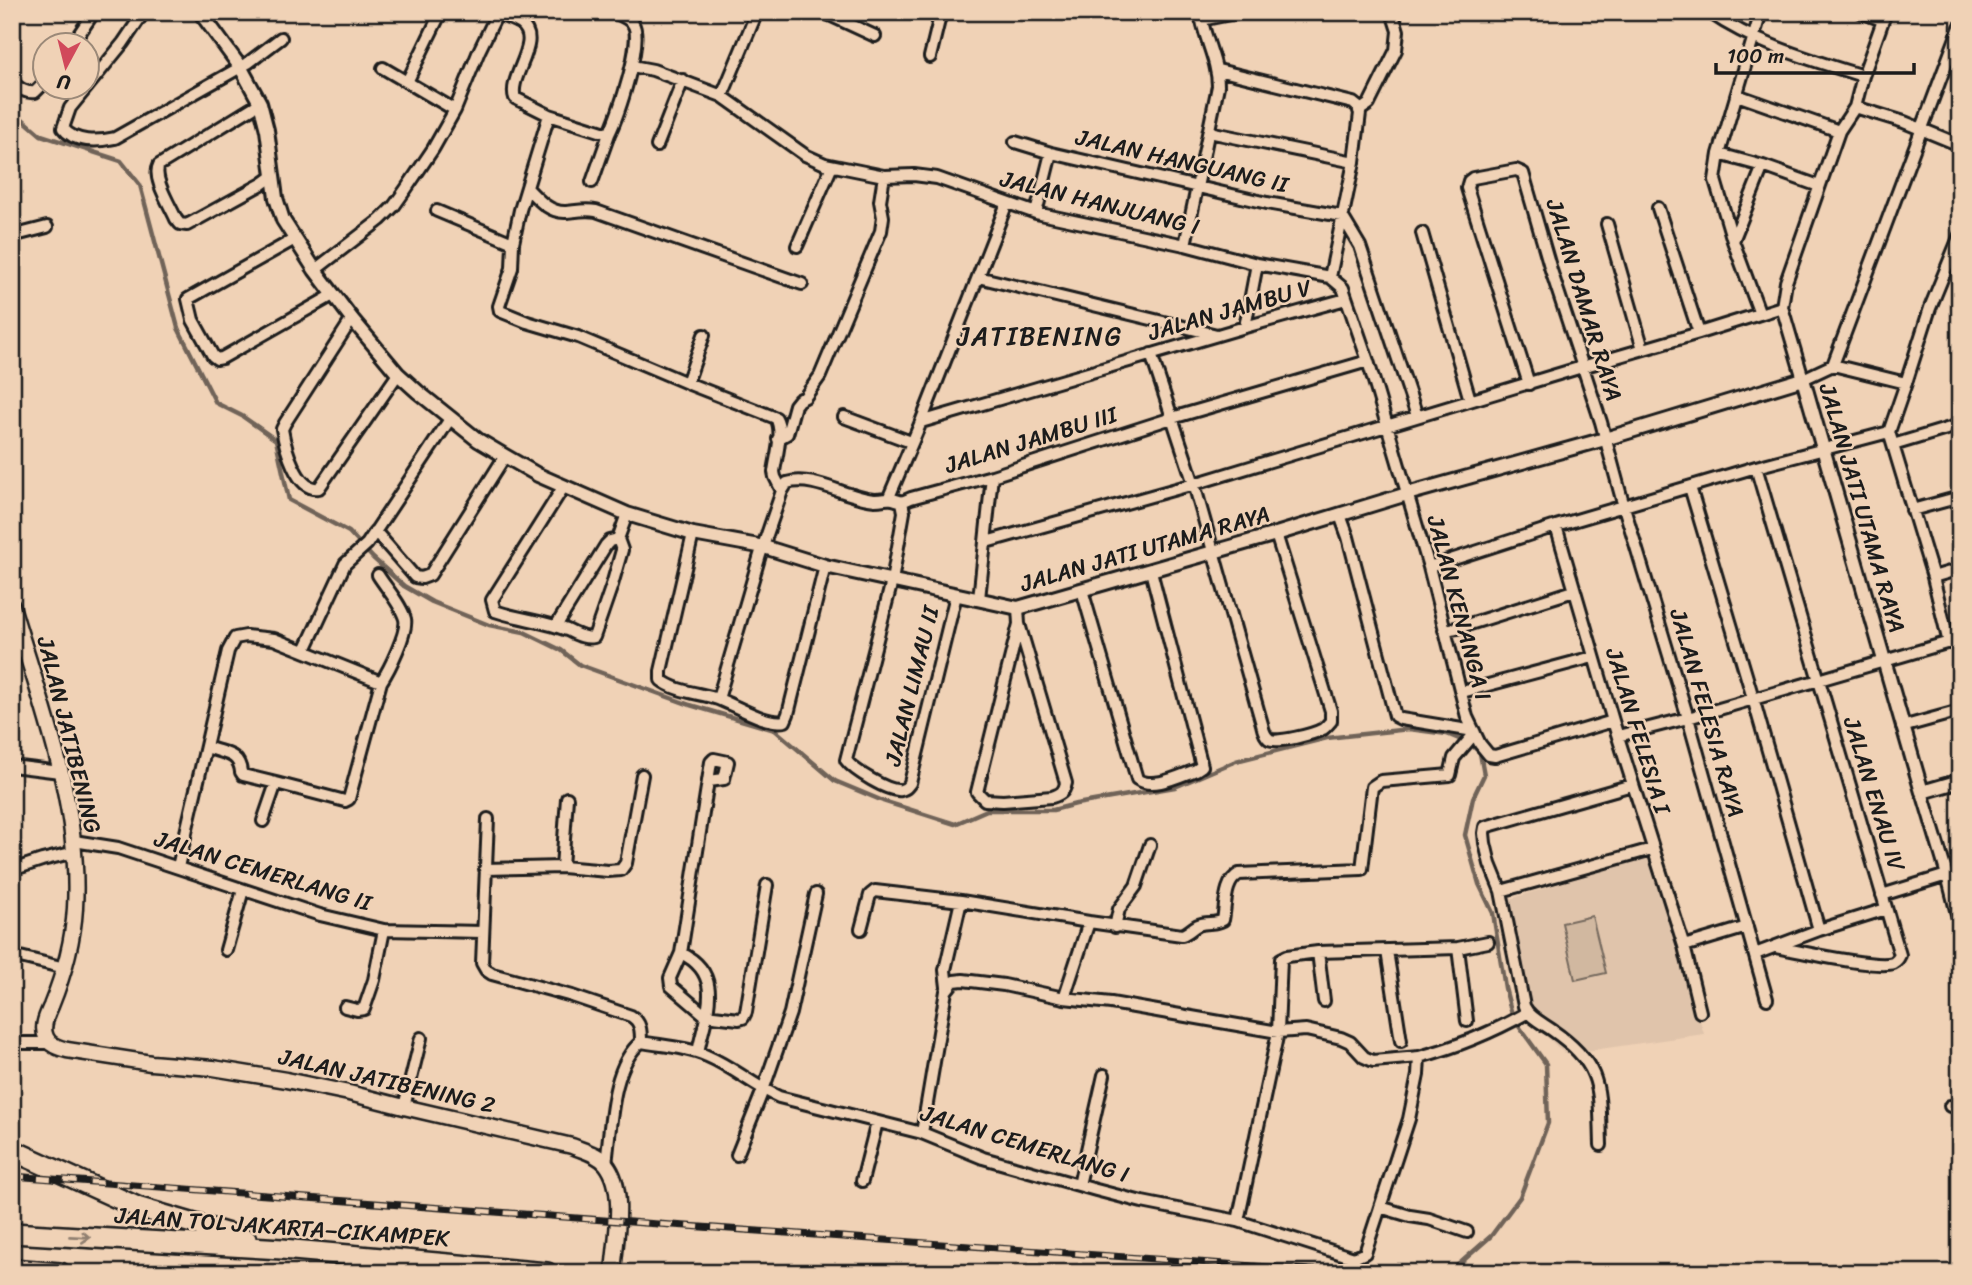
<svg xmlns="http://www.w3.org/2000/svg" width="1972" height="1285" viewBox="0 0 1972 1285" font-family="Sriracha,sans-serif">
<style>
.built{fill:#e0c4ab}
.green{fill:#d1b8a0;stroke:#766a5e;stroke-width:2}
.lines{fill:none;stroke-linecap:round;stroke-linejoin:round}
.stream{stroke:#6f6359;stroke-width:4.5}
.minor-casing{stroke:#1c1c1c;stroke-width:16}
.tertiary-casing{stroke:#1c1c1c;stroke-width:18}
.secondary-casing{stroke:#1c1c1c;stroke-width:19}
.motorway-casing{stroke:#1c1c1c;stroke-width:24}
.minor{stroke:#f0d2b6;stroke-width:10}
.tertiary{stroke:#f0d2b6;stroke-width:12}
.secondary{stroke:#f0d2b6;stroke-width:14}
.motorway{stroke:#f0d2b6;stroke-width:19}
.rail-casing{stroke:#1c1c1c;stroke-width:7}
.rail{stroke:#f0d2b6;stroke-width:4.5;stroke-dasharray:13;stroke-linecap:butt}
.oneway{stroke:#918071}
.labels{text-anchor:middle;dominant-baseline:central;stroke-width:5;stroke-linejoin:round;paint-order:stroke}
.street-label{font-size:23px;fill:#1c1c1c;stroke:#f0d2b6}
.quarter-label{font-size:26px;letter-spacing:2px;fill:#1c1c1c;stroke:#f0d2b6}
</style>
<rect width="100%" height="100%" fill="#f0d2b6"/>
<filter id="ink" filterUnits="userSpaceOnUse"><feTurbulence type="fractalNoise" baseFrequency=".0143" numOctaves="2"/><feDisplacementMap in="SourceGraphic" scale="14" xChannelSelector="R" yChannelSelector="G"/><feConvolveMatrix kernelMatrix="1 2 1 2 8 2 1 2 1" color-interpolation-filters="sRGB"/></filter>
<g filter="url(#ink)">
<!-- built -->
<path class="built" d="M1651,856L1704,1034L1565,1054L1531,1022L1503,901Z"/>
<!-- green -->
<path class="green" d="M1592,916L1606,973L1575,980L1562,923Z"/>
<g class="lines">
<!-- stream -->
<path class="stream" d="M12,110L41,135L121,161L140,185L178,328L216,403L242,416L276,440L289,500L349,532L373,558L404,586L432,602L489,625L524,632L561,650L580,665L690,705L775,730L835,781L883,801L955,824L987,810H1053L1076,804L1175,787L1236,761L1327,738L1409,729L1447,734L1471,744L1480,753L1484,775L1473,798L1465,835L1479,884L1493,913L1505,988L1513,1018L1546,1064L1548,1123L1520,1197L1491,1236L1449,1273"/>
<defs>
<path id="minor" d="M144,12L123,43L70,108L63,128C74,143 98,142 115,138L248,63L281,38
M495,12C503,17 514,19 521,24C544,41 507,77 515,98L549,115L609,134C618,116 644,40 633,24C629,18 620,15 614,12
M823,12L875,36
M1709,12C1755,44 1811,60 1863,76
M1861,12L1882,20
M1886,12L1863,76L1855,107L1839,131L1786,282L1782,307L1803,379L1833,365L1906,383L1930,308L1960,235
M1201,20L1240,12
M71,46L94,12
M930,57L941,12
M632,66L653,70L722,96L805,155L825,164L884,176L914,175L937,178L1036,213L1185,245L1257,264L1330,277L1343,288L1368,361L1429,567L1467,717L1480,744L1489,755L1495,756L1613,721
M383,68L455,110
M1218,70L1353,103L1358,107L1360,113L1354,162L1330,277
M12,82C20,89 25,93 35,92L46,81
M407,82L441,12
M1737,95L1839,131
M722,96L757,12
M260,103L159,165C152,178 170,205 176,219L180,224L187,225L262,184L273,176
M1855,107L1904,122L1960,145
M1359,111L1369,104L1396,50L1398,31L1392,12
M549,115L520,210L513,243L512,268L499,306L500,311L527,322L578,337L687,383L776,418C784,432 776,456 774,472L775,477L782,491
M1209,132L1354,162
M1015,142L1051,153L1267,203L1342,216L1360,246L1417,416
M657,146L683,80
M1719,154L1763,166L1819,186
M592,182L609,134
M527,188C538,199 549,213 566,212C577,211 585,209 596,211L802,284
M1658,208L1699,333
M437,211L513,243
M1036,213L1051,153
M1607,224L1643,349
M1422,233L1470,400
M12,236L47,227
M295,239L188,299L193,320L213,356L217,359L222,358L333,295
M1733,241L1715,180L1719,154L1761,12
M1185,245L1218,86C1218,61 1204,38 1200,12
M797,246L832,166
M315,270L380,220L394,206L406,189L433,149L455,110L479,51L497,14
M978,277L1217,335
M1760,314L1733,241L1763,166
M352,319L285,423L282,429C285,447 297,492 319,488L398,374
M1245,327L1257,264
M1151,354L1194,484L1262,724C1263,729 1264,735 1269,739C1276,744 1314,734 1323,729C1326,727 1328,724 1331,721V711L1276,534
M1833,365L1960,27
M687,383L704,335
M1529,384L1467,188L1469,181L1473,178L1516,170L1523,173L1551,270L1601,422L1624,507L1688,718L1767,999
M844,417L911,442
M921,422L1245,327L1346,299
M1889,432L1933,577L1949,643
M1889,432L1906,383
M778,439L787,434L795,405L799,400L805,397L820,376L881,231L883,217L880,201L884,176
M1893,445L1960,425
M1756,467L1900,955C1898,959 1897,961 1893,963C1876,969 1798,951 1776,947
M564,486L492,600L495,611C518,619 544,621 567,630C576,634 584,639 594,637L612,585L622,550L618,539
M1690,487L1753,698L1819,930
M889,497L921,422L1007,203
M902,502L904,512L892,581L846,760C853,770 888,792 901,790C906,789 907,787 910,783L956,595
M902,502L911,498L992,476L1172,418L1368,361
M1912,510L1960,497
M1340,515L1348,537L1395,716L1401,719L1474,731
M1556,526L1613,721L1684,946L1700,1012
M375,531L415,577L422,578L430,575L505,456
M693,534L661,671V680C676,692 700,693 718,699C737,706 766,725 785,721L788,714L825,566
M986,542L1194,484L1582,367L1699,333L1782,307
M1429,567L1556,526L1756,467L1889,432
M378,575C386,588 401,604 405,619C408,632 389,670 381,682
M1933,577L1960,569
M1082,590L1137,779C1153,790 1179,776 1196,770L1202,766L1151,571
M979,599L992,476
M1018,608L1019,624L1066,783C1064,792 1061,794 1052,797L1003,801L985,800L977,792L1019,624
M556,626L606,545L610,541L618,539L627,514
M1444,630L1457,628L1574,591
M305,650L345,564L367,544L450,419
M1462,692L1593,657
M718,699L760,555L782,491L787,483C814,475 847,498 875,500C888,500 886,496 902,502
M1902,727L1960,711
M1618,736L1688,718L1960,639
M207,747C224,754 239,752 241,772L243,775L276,783L263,821
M12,766L60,772
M1922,792L1947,875L1960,926
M488,819L482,963L486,970L492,974L572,996L631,1016C641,1022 641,1031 641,1042
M74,841L118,848L320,915L384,930L483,932
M178,867L228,651L235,638L246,636L274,639L381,682L349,799L345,801L276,783
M562,867L567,798
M485,869L562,867L608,871L621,870L626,863L642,775
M12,870L42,860L75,852
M1501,891L1652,849
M1882,895L1947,875
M1115,927L1119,909L1136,886L1150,845
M861,929L870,895L875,891L961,901L1089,922
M1684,946L1747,927
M1458,948L1467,1021
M226,950L243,890
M1387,951L1401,1041
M1318,952L1324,1001
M681,953L670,978L671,986L705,1015L739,1019L743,1018L746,1012L767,885
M1755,954L1819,930L1886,909
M12,955L65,968
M947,987L945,970L961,901
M1064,998L1089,922L1182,935C1188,933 1192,928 1198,925C1207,921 1214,925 1223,920C1226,905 1224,882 1239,874L1362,869L1372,787L1381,781L1450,775L1454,758L1475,733
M345,1007L357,1010L364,1009L374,980L384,930
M12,1043H51
M698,1052C705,1015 726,975 681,953L711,762L714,759L728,762L724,779L709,781
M1950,1106H1960
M404,1107L421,1038
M922,1133L946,991L954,981L963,980L1004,985L1064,998L1111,1003L1278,1032L1306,1030L1341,1038L1350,1042L1364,1057L1373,1061L1419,1057
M1601,1145C1599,1088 1604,1066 1552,1030C1542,1023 1529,1017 1524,1006L1501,891L1490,864L1485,843L1484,833L1485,827L1632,785
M737,1155L763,1090L790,1013L816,894
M606,1164C611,1127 611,1066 641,1042C663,1046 687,1047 707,1056C733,1067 754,1086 779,1097L922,1133L983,1158L1096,1190L1142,1202L1238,1221L1354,1258L1365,1253L1409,1119L1418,1075L1419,1057C1457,1047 1493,1032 1527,1013
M862,1181L877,1122
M1079,1185L1104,1075
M1380,1207L1410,1216L1429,1219L1467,1232
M1238,1221L1278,1032L1281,959L1287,956L1318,952L1458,948L1488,942"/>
<path id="tertiary" d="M200,12L241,68L260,103L267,130L276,198L283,220L315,270L352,319L398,374L418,392L478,440L505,456L538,475L627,514L693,534L764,547L825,566L1018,608L1276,534L1407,494L1605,439L1803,379L1922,792L1960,781"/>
<path id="secondary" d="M12,606C41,704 81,804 75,908C73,942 64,974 51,1006C47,1015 41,1027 46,1037C49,1045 59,1048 67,1050L151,1063L213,1068L286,1080L349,1093L404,1107L572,1146C584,1151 598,1154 606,1164C627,1190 615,1242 613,1273"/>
<path id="motorway" d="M12,1150L137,1207L246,1239
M12,1233L282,1249L547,1273
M12,1269L60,1273"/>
</defs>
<!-- minor casing -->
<use href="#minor" class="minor-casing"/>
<!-- tertiary casing -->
<use href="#tertiary" class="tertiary-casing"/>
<!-- secondary casing -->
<use href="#secondary" class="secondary-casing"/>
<!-- motorway casing -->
<use href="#motorway" class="motorway-casing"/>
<!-- minor -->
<use href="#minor" class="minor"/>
<!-- tertiary -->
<use href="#tertiary" class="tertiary"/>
<!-- secondary -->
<use href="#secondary" class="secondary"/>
<!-- motorway -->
<use href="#motorway" class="motorway"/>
<defs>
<path id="rail" d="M12,1176L644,1223L1354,1273"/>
</defs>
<!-- rail casing -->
<use href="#rail" class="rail-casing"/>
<!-- rail -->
<use href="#rail" class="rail"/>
</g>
<!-- one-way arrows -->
<defs><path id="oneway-shaft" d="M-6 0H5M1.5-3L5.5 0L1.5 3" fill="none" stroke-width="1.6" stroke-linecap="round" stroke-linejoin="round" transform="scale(1.75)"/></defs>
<use class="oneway" href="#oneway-shaft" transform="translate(80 1237) rotate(3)"/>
</g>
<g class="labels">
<!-- street labels -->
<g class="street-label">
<text transform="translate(1182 161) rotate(13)">JALAN HANGUANG II</text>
<text transform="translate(1100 203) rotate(14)">JALAN HANJUANG I</text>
<text transform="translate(1584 300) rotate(73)">JALAN DAMAR RAYA</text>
<text transform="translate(1230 310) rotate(-16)">JALAN JAMBU V</text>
<text transform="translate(1031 440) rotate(-17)">JALAN JAMBU III</text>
<text transform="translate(1862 508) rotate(74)">JALAN JATI UTAMA RAYA</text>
<text transform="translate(1145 549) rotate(-16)">JALAN JATI UTAMA RAYA</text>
<text transform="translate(1459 608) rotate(75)">JALAN KENANGA I</text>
<text transform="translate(912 686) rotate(-76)">JALAN LIMAU II</text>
<text transform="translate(1707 713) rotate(74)">JALAN FELESIA RAYA</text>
<text transform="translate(1638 731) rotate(73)">JALAN FELESIA I</text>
<text transform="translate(69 735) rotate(76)">JALAN JATIBENING</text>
<text transform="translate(1874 794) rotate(73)">JALAN ENAU IV</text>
<text transform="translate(263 871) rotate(17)">JALAN CEMERLANG II</text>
<text transform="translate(387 1081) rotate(13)">JALAN JATIBENING 2</text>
<text transform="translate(1025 1144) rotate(17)">JALAN CEMERLANG I</text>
<text transform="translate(282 1227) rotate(4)">JALAN TOL JAKARTA–CIKAMPEK</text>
</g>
<!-- quarter labels -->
<g class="quarter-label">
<text x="1040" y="336">JATIBENING</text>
</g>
</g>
<!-- margin -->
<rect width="1972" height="1285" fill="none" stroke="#f0d2b6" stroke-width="42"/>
<rect x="21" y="21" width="1930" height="1243" fill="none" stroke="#1c1c1c" stroke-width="2.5" filter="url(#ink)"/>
<!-- north arrow -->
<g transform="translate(66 66) rotate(187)"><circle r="33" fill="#f0d2b6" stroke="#9b8978" stroke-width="2"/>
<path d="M0-5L12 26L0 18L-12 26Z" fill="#d1495b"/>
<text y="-10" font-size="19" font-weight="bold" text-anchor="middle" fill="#1c1c1c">U</text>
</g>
<!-- scale -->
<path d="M1716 63v10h198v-10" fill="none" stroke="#1c1c1c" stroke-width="3.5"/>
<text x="1727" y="63" font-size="21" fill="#1c1c1c" stroke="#f0d2b6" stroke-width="5" paint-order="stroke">100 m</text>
</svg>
